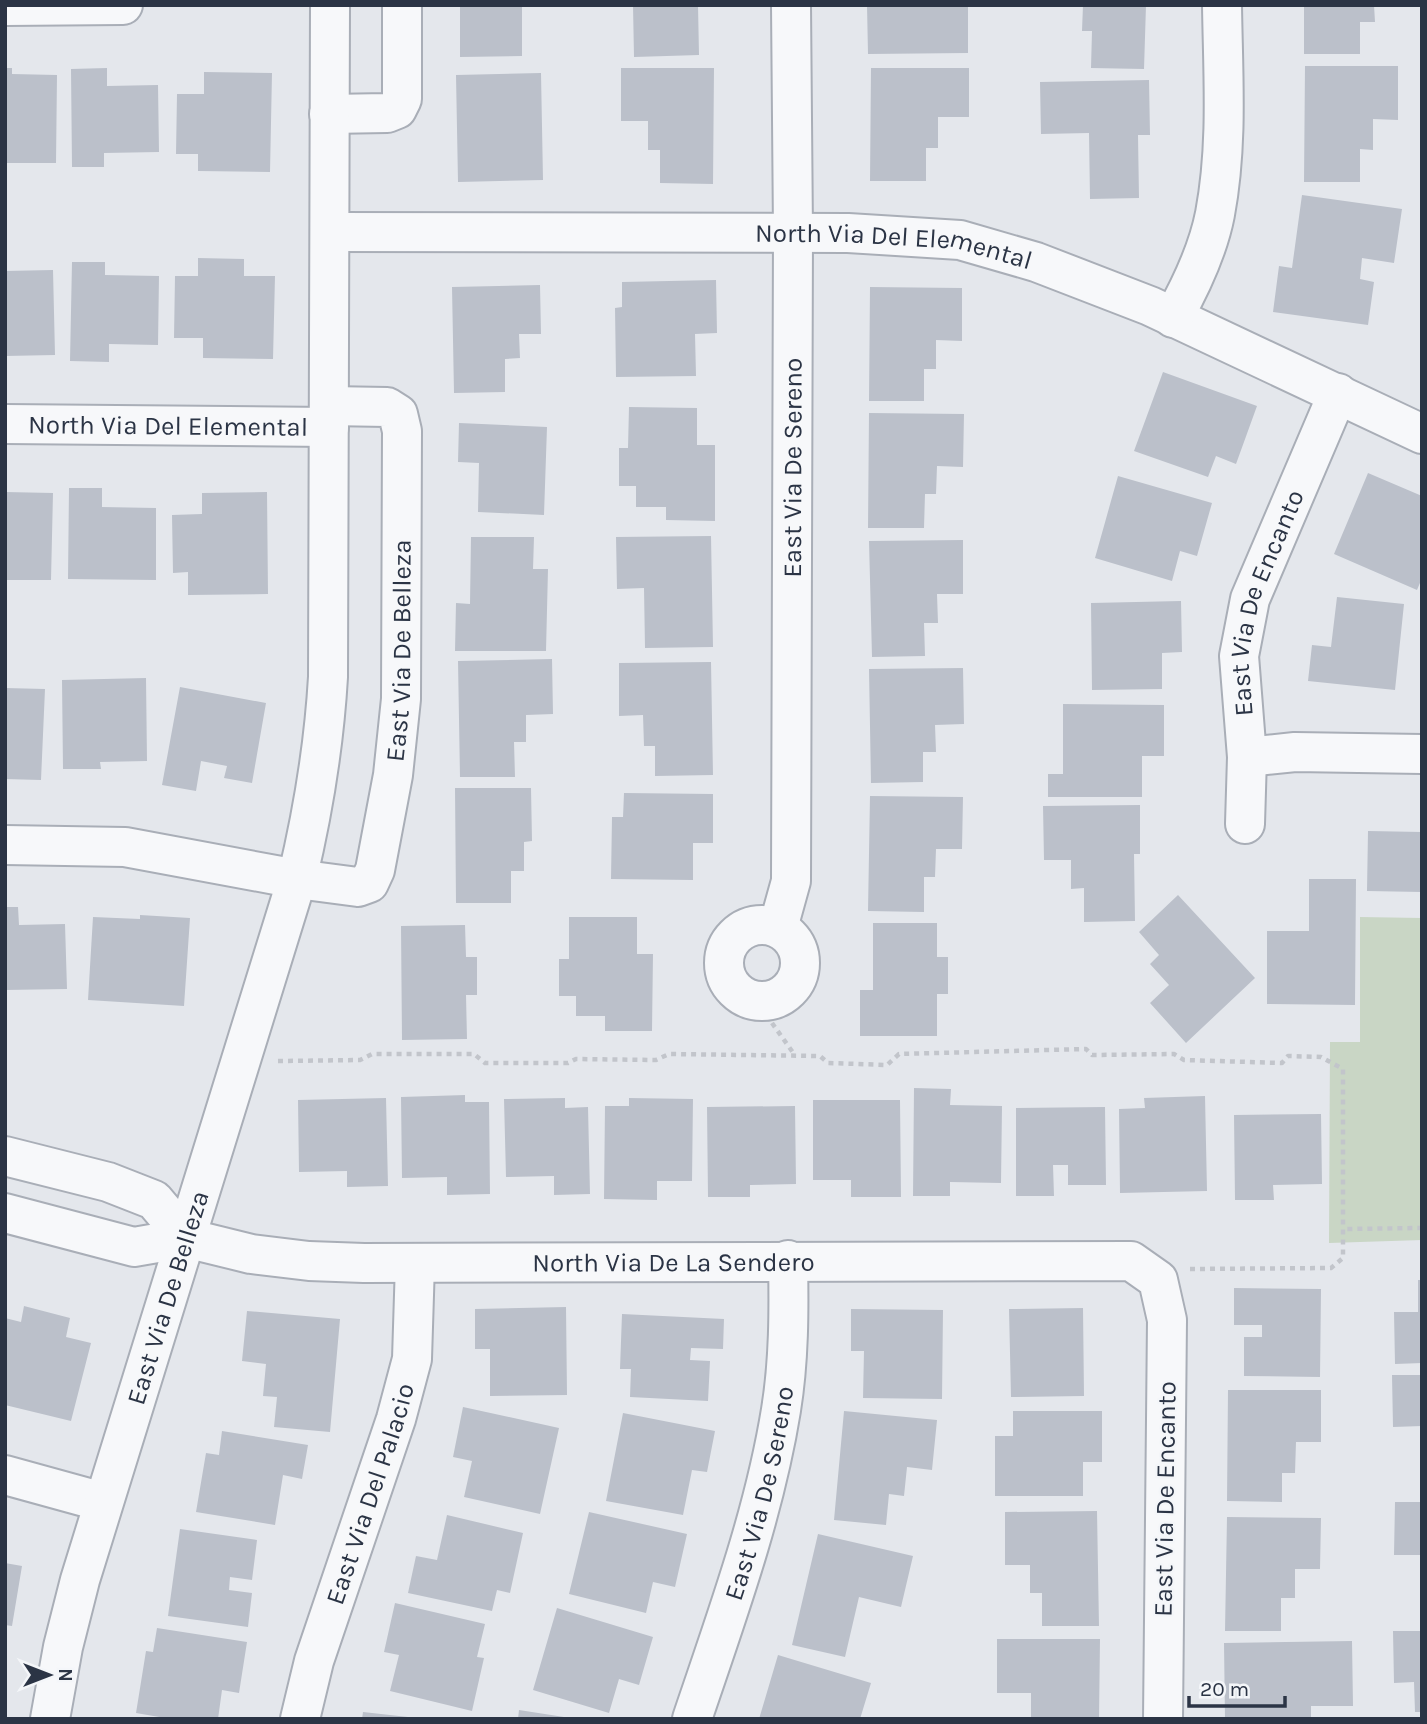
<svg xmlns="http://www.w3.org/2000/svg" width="1427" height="1724" viewBox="0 0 1427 1724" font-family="Karla,sans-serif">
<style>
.green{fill:#c9d6c5}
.building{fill:#bbc0ca}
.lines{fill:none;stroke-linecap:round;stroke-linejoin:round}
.minor-casing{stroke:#a9aeb7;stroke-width:42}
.path{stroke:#c2c5cb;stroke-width:4.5;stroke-dasharray:5 5;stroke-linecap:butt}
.minor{stroke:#f7f8fa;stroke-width:38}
.labels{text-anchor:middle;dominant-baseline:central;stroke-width:5;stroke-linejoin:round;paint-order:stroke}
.street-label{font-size:26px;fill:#2b3445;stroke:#f4f6f9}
</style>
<rect width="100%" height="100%" fill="#e4e7ec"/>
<!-- green -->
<path class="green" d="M1360,917L1422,918V1240L1329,1243L1330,1042H1360Z"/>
<!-- building -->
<path class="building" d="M460,5H522V56L460,57Z
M633,5H698L699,55L634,57Z
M867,5H968V53L868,54Z
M1083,5H1146L1144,69L1091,68L1092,31H1082Z
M1304,5H1374L1375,22H1360V54H1304Z
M1305,66H1398V120L1373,119V150L1360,149V182H1304Z
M5,68H12V74L57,75L56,163H5Z
M107,68V86L158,85L159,152L104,153V167H72L71,69Z
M621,68H714L713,184L660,183V150H648V121H621Z
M871,68H969V117H938V148H926V181H870Z
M204,72L272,73L270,172L198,171V154H176L177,94H204Z
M541,73L543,180L458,182L456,75Z
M1149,80L1150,135H1138L1139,198L1090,199L1089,133L1041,134L1040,82Z
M1302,195L1402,209L1394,263L1362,258L1360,279L1374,282L1368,325L1273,312L1279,266L1292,268Z
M198,258L244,259V276H275L273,359L203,358V338H174L175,276H198Z
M72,262H105V275L159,276L158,345L109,344V362L70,361Z
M53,270L55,355L5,356V271Z
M716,280L717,333L695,334L696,376L616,377L615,308L622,307V282Z
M540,285L541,334H519L520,358L505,359V392L454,393L452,287Z
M870,287L962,288V341L936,340V369H924V401H869Z
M1163,372L1257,406L1236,464L1216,456L1208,477L1134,451Z
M629,407L697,408V445H715V521L666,520V507H636V486H619V448H628Z
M869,413L964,414L963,467L937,466L936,494H925L924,528H868Z
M459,423L547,427L544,515L478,512L479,463L458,462Z
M1368,473L1422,496V578L1417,590L1334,554Z
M1118,476L1212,503L1197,556L1180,551L1172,581L1095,558Z
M69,488H102V507L156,508V580L68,579Z
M5,492L53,493L51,580H5Z
M267,492L268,594L188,595V572L173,573L172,515L202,514V493Z
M711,536L713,647L645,648L644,588L617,589L616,537Z
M471,537H534L533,569H548L546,651H455L456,603L470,604Z
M963,540V594H937L938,623H924L925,656L872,657L869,541Z
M1337,597L1404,604L1395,690L1308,681L1312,645L1331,647Z
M1181,601L1182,652L1162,653V689L1092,690L1091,603Z
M552,659L553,714L526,715V742H514L515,777H460L458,661Z
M711,662L713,775L655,776V746H644L643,715L619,716V663Z
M963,668L964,724L935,725L936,752H923V782L871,783L869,669Z
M146,678L147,761L100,762L101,769H63L62,680Z
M180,687L266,703L252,783L224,778L227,766L201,761L196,791L162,785Z
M5,688L45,689L41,780L5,779Z
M1063,704L1164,705V756H1142V797H1048V774H1063Z
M455,788H531L532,841L524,842V871H511V903H456Z
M624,793L713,794V843H693V880L611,879L612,817H623Z
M870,796L963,797L962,849H936L935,877H924V912L868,911Z
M1140,805V854H1134L1135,921L1084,922V888L1071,889V860H1044L1043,806Z
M1368,831L1422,832V892L1367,891Z
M1309,879H1356L1355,1005L1267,1004V931H1309Z
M1178,895L1255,978L1186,1043L1150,1003L1169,985L1150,964L1159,955L1139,932Z
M5,907H18L19,925L65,924L67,989L5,990Z
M140,915L190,918L184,1006L88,1000L93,917L140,919Z
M569,917H637V954H653L652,1031H605V1016H576V996H559V959H569Z
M873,923H937V957H948V994H937V1036H860V990H873Z
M465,925L466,957H477V995H466L467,1039L402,1040L401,926Z
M914,1088L951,1089L950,1105L1002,1106L1001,1183L950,1182V1196H913Z
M465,1095V1102H489L490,1194L447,1195V1177L402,1178L401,1097Z
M1205,1096L1207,1191L1120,1193L1119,1109L1145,1108L1144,1098Z
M386,1098L388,1186L347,1187V1171L299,1172L298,1100Z
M565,1098V1108L588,1107L590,1194L554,1195V1176L506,1177L504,1099Z
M629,1098L693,1099L692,1181H657V1200L604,1199L605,1106H629Z
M813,1100H900L901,1197H851V1180H813Z
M795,1106L796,1184L750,1185V1197H708L707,1107Z
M1105,1107L1106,1185H1068V1165H1053L1054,1196H1016V1108Z
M1321,1114L1322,1184L1273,1185L1274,1200H1235L1234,1115Z
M1418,1280H1422V1363L1395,1364L1394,1312H1418Z
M1234,1288L1321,1289L1320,1377L1244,1376V1337H1262V1325H1234Z
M24,1306L70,1318L66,1337L91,1343L71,1421L5,1405L7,1383H5V1318L21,1322Z
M566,1307L567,1395L490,1396V1349H475V1309Z
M1083,1308L1084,1396L1011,1397L1009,1309Z
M851,1309L943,1310L942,1399L863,1398L864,1351H851Z
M247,1311L340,1319L330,1432L274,1427L277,1397L263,1396L266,1364L242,1361Z
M622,1314L724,1319L723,1349L691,1348L690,1360L710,1361L708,1401L630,1397L631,1369H620Z
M1392,1375H1422V1426L1393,1427Z
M1228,1390H1321V1442H1296L1295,1473H1282V1502L1227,1501Z
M463,1407L559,1428L540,1514L464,1497L472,1461L453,1457Z
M844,1411L937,1420L932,1470L907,1467L904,1496L889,1494L886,1525L834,1520Z
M1013,1411H1102V1462H1083V1496H995V1436H1013Z
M623,1413L715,1431L707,1472L692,1470L683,1515L606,1501Z
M222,1431L308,1445L302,1479L283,1475L275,1525L196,1512L206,1453L219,1455Z
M1395,1502H1422V1555H1394Z
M1097,1511L1099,1626H1042V1593H1030V1565H1005V1512Z
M589,1512L687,1534L675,1587L653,1582L646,1613L569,1594Z
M447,1515L523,1533L510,1593L497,1590L492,1611L408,1593L416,1556L437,1560Z
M1227,1517L1321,1518L1320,1569H1295V1598H1281V1631H1225Z
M180,1529L257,1540L252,1580L230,1577L229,1590L252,1593L248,1627L168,1616Z
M818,1534L913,1556L901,1607L859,1597L845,1657L792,1645Z
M5,1563L22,1566L12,1626L5,1625Z
M395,1603L485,1624L477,1657L484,1658L472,1711L390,1691L399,1655L384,1652Z
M557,1608L653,1637L639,1685L619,1679L609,1713L533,1690Z
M157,1628L247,1642L239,1693L222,1690L218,1719H171L136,1713L146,1651L153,1652Z
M1393,1631H1422V1712H1415L1414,1682L1394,1683Z
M997,1639H1100L1099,1719H1031V1693H997Z
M1352,1641L1353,1706H1311V1719H1225L1224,1643Z
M778,1655L871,1683L860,1719H759Z
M519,1710L564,1717V1719H518Z
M363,1712L408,1717V1719H362Z"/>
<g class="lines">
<defs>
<g id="minor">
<path d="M5,6L123,5"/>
<path d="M329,114L387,113L397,109L402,99V5"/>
<path id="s1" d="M330,232L848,233L960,240L1036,262L1150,306L1422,434"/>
<path d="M1173,318C1191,286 1208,250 1215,214C1228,145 1223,75 1222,5"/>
<path id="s2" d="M5,424L329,427"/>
<path d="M1247,757L1295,752L1422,754"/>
<path id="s3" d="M1245,824L1247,757L1239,656L1250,599L1338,393"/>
<path id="s4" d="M5,845L125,847L297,879L358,887L369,883L375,870L393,775L401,699L402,431L398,414L387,407L329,406"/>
<circle cx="762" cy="963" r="38"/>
<path id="s5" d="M778,928L791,881L793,233L791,5"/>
<path d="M5,1156L108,1182L154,1200L186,1238"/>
<path id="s6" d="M5,1213L134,1247L186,1238L251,1254L309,1261L364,1263L1131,1261L1158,1280L1167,1320L1163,1719"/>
<path d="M5,1475L103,1502"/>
<path id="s7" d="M50,1719L63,1647L80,1580L297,879C313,812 324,746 328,677L330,5"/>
<path id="s8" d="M300,1719L314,1661L396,1419L412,1359L415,1263"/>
<path id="s9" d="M692,1719C726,1618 764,1515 781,1410C789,1361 789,1310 788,1260"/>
</g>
</defs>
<!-- minor casing -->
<use href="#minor" class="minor-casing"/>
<!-- path -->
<path class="path" d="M772,1023L794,1054
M278,1061L360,1060L372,1054H474L485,1063H568L576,1059L656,1060L669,1054L820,1056L828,1063L887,1065L899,1054L1086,1049L1092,1055L1174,1054L1184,1060L1282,1063L1288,1056L1321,1057L1343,1069V1229
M1190,1269L1331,1268L1343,1258V1229L1422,1228"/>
<!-- minor -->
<use href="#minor" class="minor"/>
</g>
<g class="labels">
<!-- street labels -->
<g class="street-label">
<text stroke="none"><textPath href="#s1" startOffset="565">North Via Del Elemental</textPath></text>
<text stroke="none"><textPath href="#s2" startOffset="163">North Via Del Elemental</textPath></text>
<text stroke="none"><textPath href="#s5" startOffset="462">East Via De Sereno</textPath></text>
<text stroke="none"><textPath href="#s3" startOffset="226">East Via De Encanto</textPath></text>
<text stroke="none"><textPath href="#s4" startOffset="604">East Via De Belleza</textPath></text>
<text stroke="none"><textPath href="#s6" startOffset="676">North Via De La Sendero</textPath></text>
<text stroke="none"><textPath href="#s7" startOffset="438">East Via De Belleza</textPath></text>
<text stroke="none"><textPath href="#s9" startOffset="236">East Via De Sereno</textPath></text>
<text stroke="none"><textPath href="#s8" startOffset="236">East Via Del Palacio</textPath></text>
<text transform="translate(1165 1499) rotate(-89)">East Via De Encanto</text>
</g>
</g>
<!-- border -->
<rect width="1427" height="1724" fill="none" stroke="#2b3445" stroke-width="14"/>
<!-- north arrow -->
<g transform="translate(49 1675) rotate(90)" stroke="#f4f6f9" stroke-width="5" paint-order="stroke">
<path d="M0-5L12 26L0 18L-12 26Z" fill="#2b3445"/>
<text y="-10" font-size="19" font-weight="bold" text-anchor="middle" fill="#2b3445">N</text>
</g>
<!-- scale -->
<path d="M1189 1696v10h96v-10" fill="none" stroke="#2b3445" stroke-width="3.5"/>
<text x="1200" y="1696" font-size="21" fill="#2b3445" stroke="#f4f6f9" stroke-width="5" paint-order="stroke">20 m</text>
</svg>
